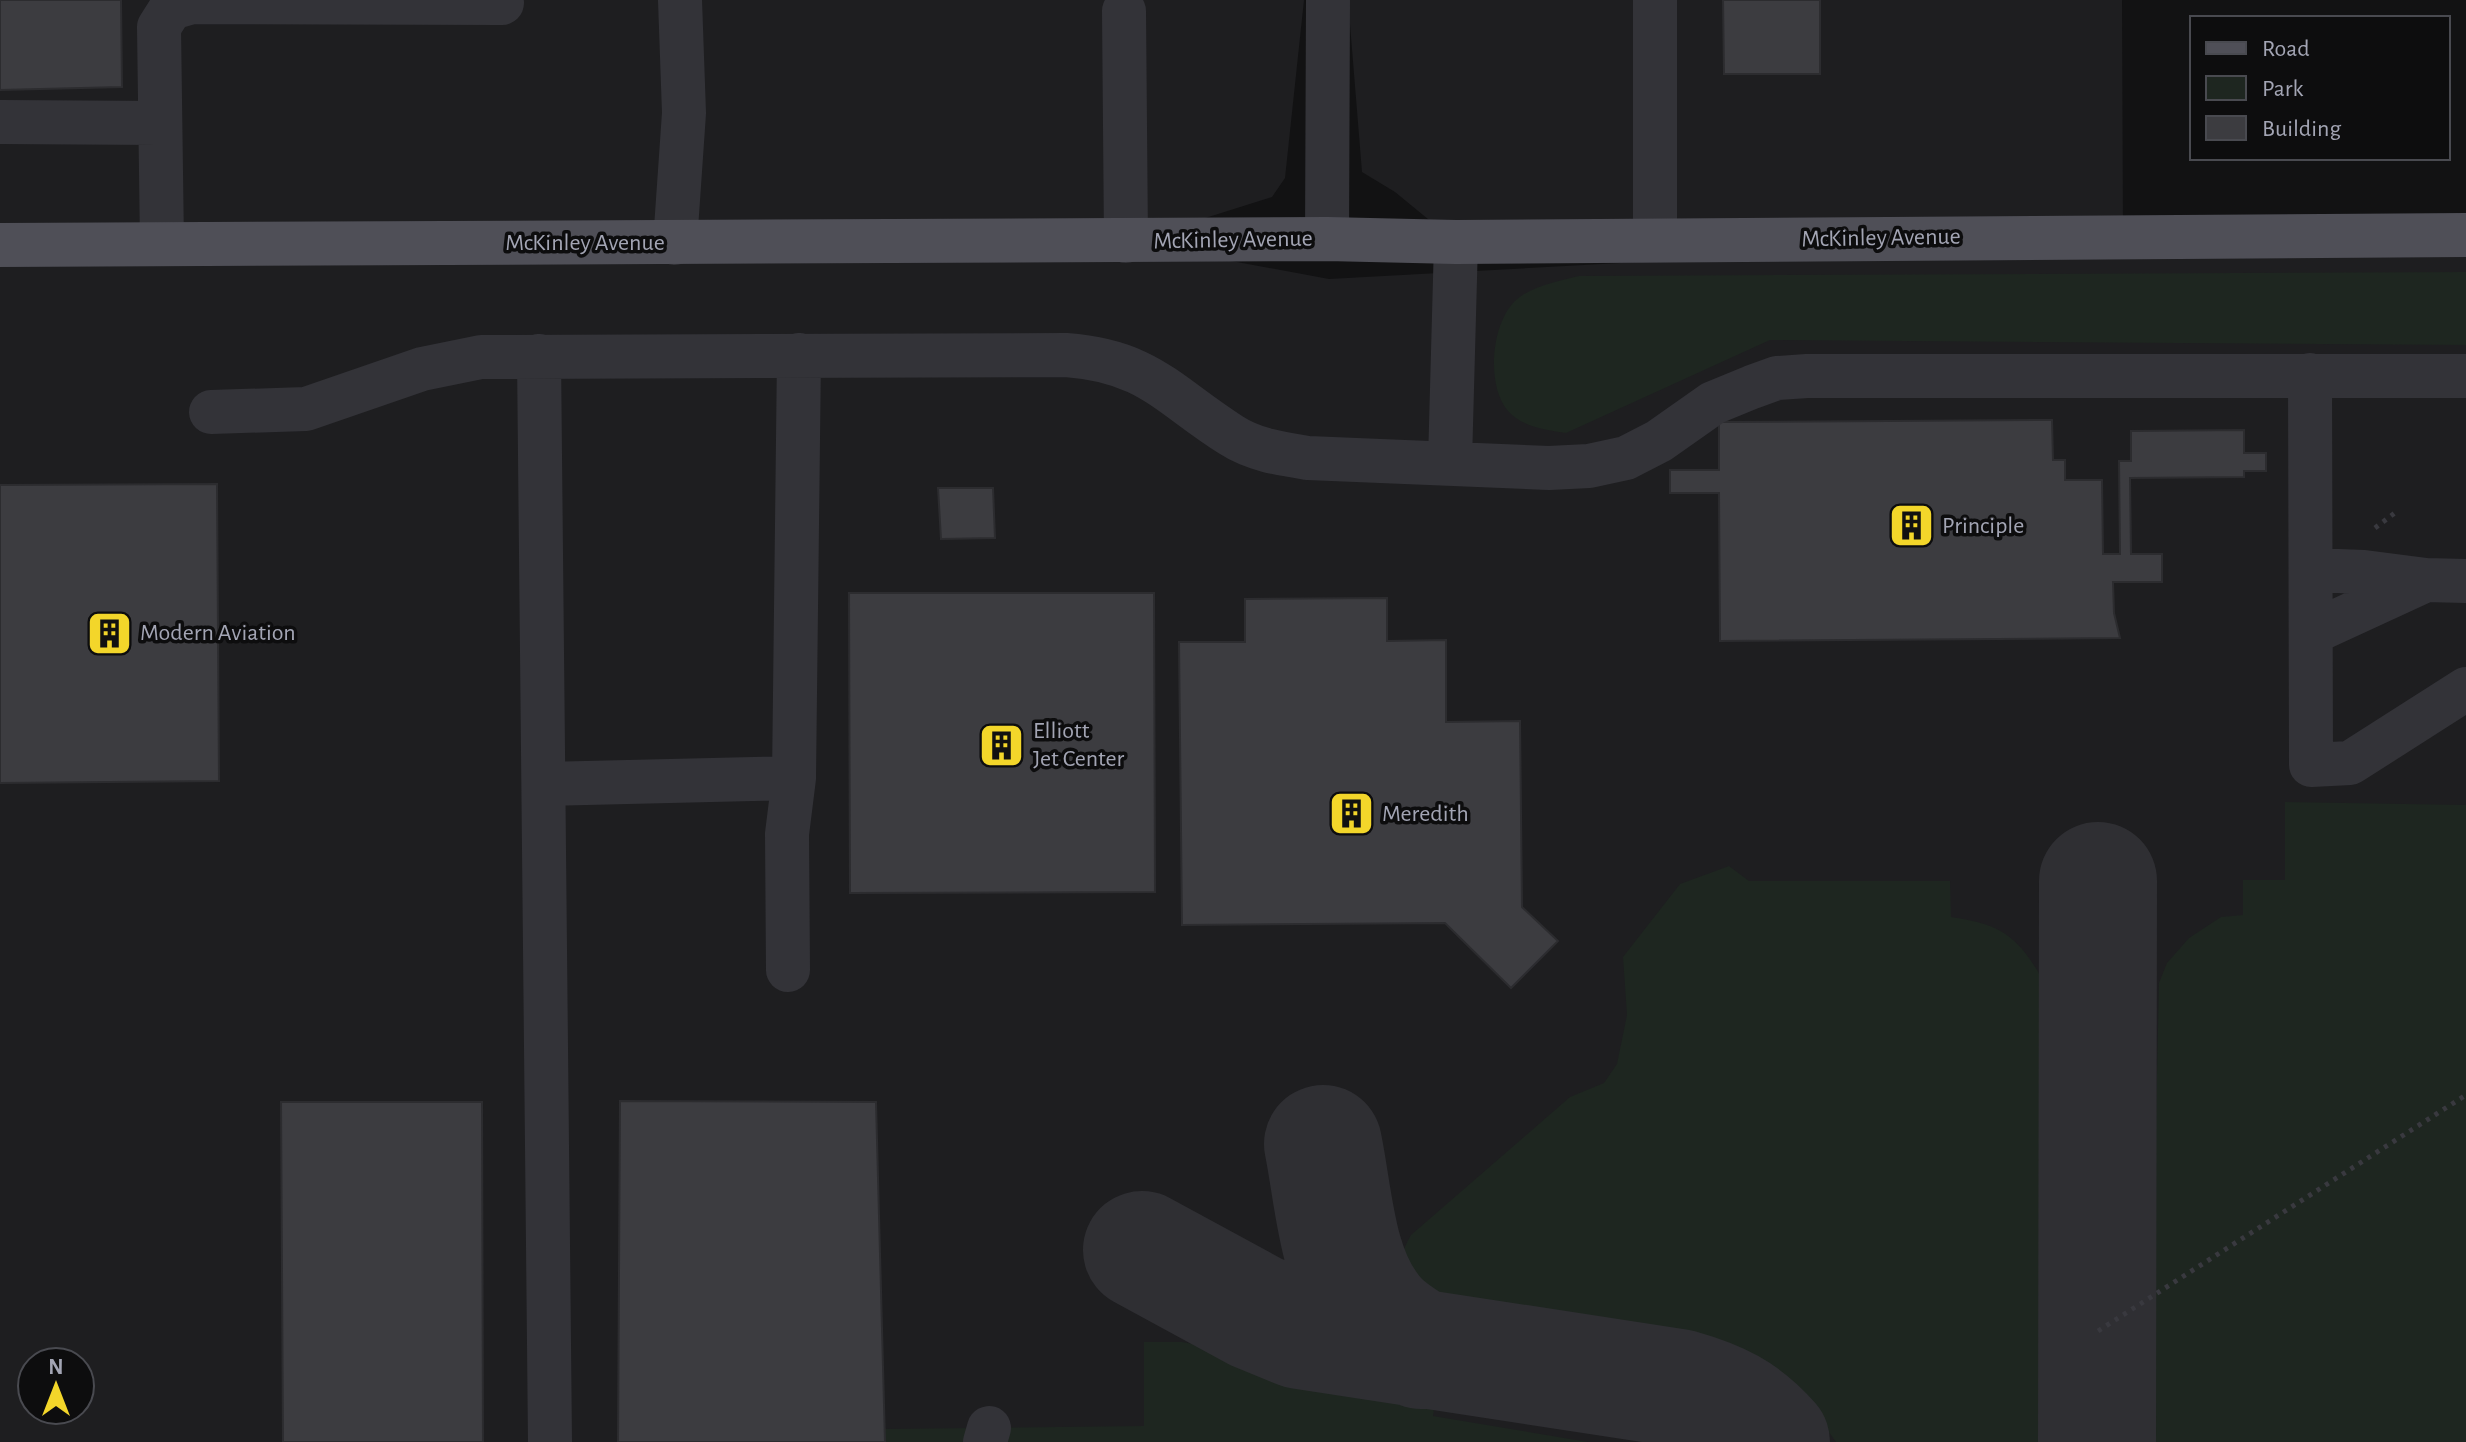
<svg xmlns="http://www.w3.org/2000/svg" width="2466" height="1442" viewBox="0 0 2466 1442" font-family="'Alegreya Sans',sans-serif">
<style>
.built{fill:#1e1e20;fill-rule:evenodd}
.green{fill:#1e2620}
.lines{fill:none;stroke-linecap:round;stroke-linejoin:round}
.taxiway{stroke:#2f2f33;stroke-width:118}
.building{fill:#3c3c40;stroke:#2c2c2f;stroke-width:2}
.path{stroke:#39393f;stroke-width:5;stroke-dasharray:4 6;stroke-linecap:butt}
.minor{stroke:#333338;stroke-width:44}
.major{stroke:#4f4f57;stroke-width:44}
.labels{text-anchor:middle;dominant-baseline:central;stroke-width:7;stroke-linejoin:round;paint-order:stroke}
.street-label{font-size:24px;fill:#a3a5b4;stroke:#0d0d0e}
.poi-label{font-size:24px;fill:#a3a5b4;stroke:#0d0d0e;text-anchor:start}
</style>
<rect width="100%" height="100%" fill="#121213"/>
<!-- built -->
<path class="built" d="M0,0H1304L1285,178L1272,197L1129,242L1329,279L2097,237L1456,242L1395,192L1362,172L1348,0H2122L2123,235H2466V1442H0ZM32,1362H80V1410H32Z"/>
<!-- green -->
<path class="green" d="M2466,272V345L1770,340L1566,433C1547,430 1522,427 1508,411C1486,386 1491,324 1515,301C1531,286 1559,281 1579,276Z
M2285,802L2466,805V1442H2149L2159,983L2167,963L2189,938L2221,917L2243,915V880H2285Z
M1729,866L1749,881H1950L1951,917C1998,924 2015,933 2040,975L2044,1334L2042,1442H1836L1811,1407L1777,1375L1728,1353L1447,1322C1409,1302 1386,1278 1411,1235L1570,1097L1604,1083L1617,1064L1627,1015L1623,957L1680,884Z
M1144,1342H1182L1437,1388L1433,1416L1588,1442H885V1429L1144,1426Z"/>
<g class="lines">
<!-- taxiway -->
<path class="taxiway" d="M1323,1144C1334,1198 1336,1266 1372,1311C1384,1328 1404,1339 1421,1350
M1142,1250L1256,1312L1300,1330L1679,1388C1718,1399 1744,1411 1771,1442
M2097,1442L2098,881"/>
</g>
<!-- building -->
<path class="building" d="M0,0H121L122,87L0,90Z
M1723,0H1820V74H1724Z
M2052,420L2053,460H2065V480H2102L2103,554H2120L2119,461H2131V431L2244,430V453H2266V471H2244V477L2130,478L2131,554H2162V582H2113L2114,613L2120,638L1720,641L1719,493H1670V470H1719V422Z
M217,484L219,781L0,783V485Z
M938,488H993L995,538L941,539Z
M849,593H1154L1155,892L850,893Z
M1387,598V641L1446,640V722L1520,721L1522,907L1558,941L1511,988L1445,923L1182,925L1179,642H1245V599Z
M620,1101L876,1102L885,1442H618Z
M281,1102H482L483,1442H283Z"/>
<g class="lines">
<!-- path -->
<path class="path" d="M2375,528L2396,512
M2098,1331L2466,1095"/>
<!-- minor -->
<path class="minor" d="M1655,0V240
M1124,11L1126,241
M0,122L159,123
M1327,239L1328,0
M675,243L684,113L680,0
M162,244L159,27L171,8L192,2L502,3
M539,356L550,1442
M2310,375L2311,765L2350,763L2466,689
M211,412L306,409L422,369L481,357L1066,355C1148,361 1168,395 1231,435C1254,450 1282,454 1308,458L1549,468L1589,466L1626,458L1659,441L1713,403L1752,387L1777,378L1807,376H2466
M1450,462L1456,242
M2311,570L2364,572L2426,580
M2311,633L2426,580L2466,581
M544,784L794,778
M788,970L787,834L794,778L799,355
M985,1442L989,1428"/>
<!-- major -->
<path class="major" d="M0,245L1327,239L1456,242L2466,235"/>
</g>
<!-- icons -->
<defs>
<symbol id="building-square" viewBox="-11 -11 22 22"><rect x="-9" y="-9" width="18" height="18" rx="4" fill="#f3d62a" stroke="#0d0d0e"/><path d="M-4-6H4V6H1V3H-1V6H-4ZM-2.5-4.3h1.7v1.8h-1.7ZM.8-4.3h1.7v1.8H.8ZM-2.5-1h1.7V.8h-1.7ZM.8-1h1.7V.8H.8Z" fill="#111"/></symbol>
</defs>
<g fill-rule="evenodd">
<use href="#building-square" x="1886" y="500" width="51" height="51"/>
<use href="#building-square" x="84" y="608" width="51" height="51"/>
<use href="#building-square" x="976" y="720" width="51" height="51"/>
<use href="#building-square" x="1326" y="788" width="51" height="51"/>
</g>
<g class="labels">
<!-- street labels -->
<g class="street-label">
<text transform="translate(1881 238) rotate(-1)">McKinley Avenue</text>
<text transform="translate(1233 240) rotate(-1)">McKinley Avenue</text>
<text x="585" y="243">McKinley Avenue</text>
</g>
<!-- poi labels -->
<g class="poi-label">
<text x="1942" y="526">Principle</text>
<text x="140" y="633">Modern Aviation</text>
<text x="1033" y="731">Elliott<tspan x="1033" dy="28">Jet Center</tspan></text>
<text x="1382" y="814">Meredith</text>
</g>
</g>
<!-- legend -->
<rect x="2190" y="16" width="260" height="144" fill="#0d0d0e" stroke="#494a50" stroke-width="2"/>
<rect x="2206" y="42" width="40" height="12" fill="#4f4f57" stroke="#494a50" stroke-width="2"/>
<text x="2262" y="56" font-size="24" fill="#a3a5b4">Road</text>
<rect x="2206" y="76" width="40" height="24" fill="#1e2620" stroke="#494a50" stroke-width="2"/>
<text x="2262" y="96" font-size="24" fill="#a3a5b4">Park</text>
<rect x="2206" y="116" width="40" height="24" fill="#3c3c40" stroke="#494a50" stroke-width="2"/>
<text x="2262" y="136" font-size="24" fill="#a3a5b4">Building</text>
<!-- north arrow -->
<g transform="translate(56 1386)"><circle r="38" fill="#0d0d0e" stroke="#494a50" stroke-width="2"/>
<path d="M0-6L14 30L0 20L-14 30Z" fill="#f3d62a"/>
<text y="-12" font-size="22" font-weight="bold" text-anchor="middle" fill="#a3a5b4">N</text>
</g>
</svg>
